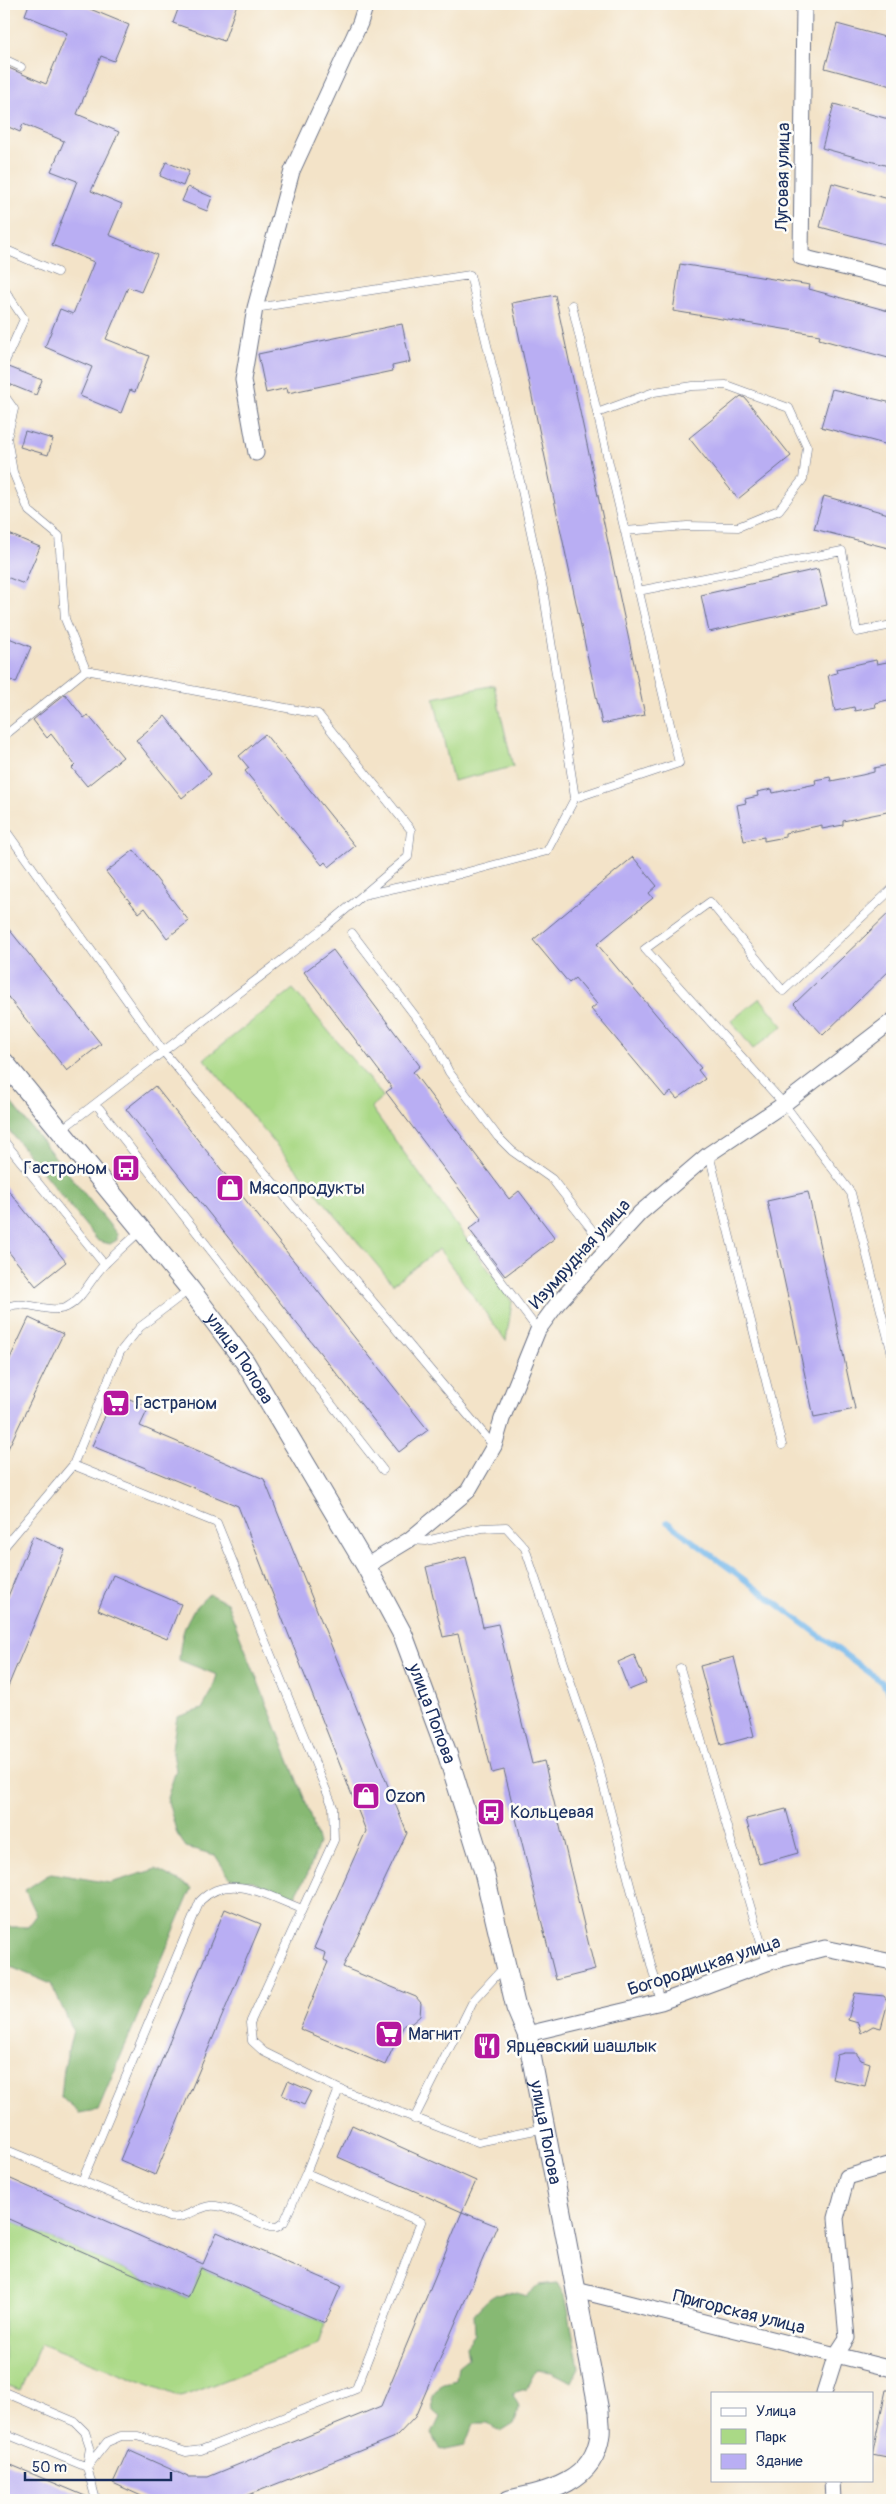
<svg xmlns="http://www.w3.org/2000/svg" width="896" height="2504" viewBox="0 0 896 2504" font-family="Pangolin,sans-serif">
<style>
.green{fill:#aad986;stroke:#628472}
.forest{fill:#87b973;stroke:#517468}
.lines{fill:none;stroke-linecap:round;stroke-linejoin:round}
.stream{stroke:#75b8eb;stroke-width:5.5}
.building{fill:#b9aef3}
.service-casing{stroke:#676e83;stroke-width:9}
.minor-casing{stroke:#676e83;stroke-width:17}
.tertiary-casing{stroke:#676e83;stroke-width:21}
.service{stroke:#fff;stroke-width:8}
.minor{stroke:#fff;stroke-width:15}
.tertiary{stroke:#fff;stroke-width:19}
.labels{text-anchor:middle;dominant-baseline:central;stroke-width:5;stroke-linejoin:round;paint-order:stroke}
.street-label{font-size:18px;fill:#1b2f5e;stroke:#fdfcf7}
.poi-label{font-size:18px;fill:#1b2f5e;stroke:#fdfcf7;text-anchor:start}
</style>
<rect width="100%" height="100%" fill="#fdfcf7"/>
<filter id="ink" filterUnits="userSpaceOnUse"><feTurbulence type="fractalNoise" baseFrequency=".02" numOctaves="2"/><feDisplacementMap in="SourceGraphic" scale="10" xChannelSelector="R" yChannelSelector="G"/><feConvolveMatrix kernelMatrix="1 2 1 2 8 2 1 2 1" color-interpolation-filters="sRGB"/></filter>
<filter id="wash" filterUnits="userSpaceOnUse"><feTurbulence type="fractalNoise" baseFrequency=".0096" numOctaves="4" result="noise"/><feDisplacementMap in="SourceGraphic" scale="20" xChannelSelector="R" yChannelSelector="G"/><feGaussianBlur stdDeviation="1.12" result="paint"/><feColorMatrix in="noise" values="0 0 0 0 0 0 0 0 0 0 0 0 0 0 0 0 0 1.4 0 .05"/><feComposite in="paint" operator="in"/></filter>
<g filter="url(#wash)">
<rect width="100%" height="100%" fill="#f3e3c8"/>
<!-- green -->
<path class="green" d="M494,685L513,767L453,781L434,698Z
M293,989L383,1096L371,1107L512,1302L506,1341L439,1249L393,1284L204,1059Z
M760,998L783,1026L753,1049L731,1021Z
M4,2217L187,2298L201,2268L325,2323L318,2344L181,2397L41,2343L20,2390L4,2384Z"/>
<!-- forest -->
<path class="forest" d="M4,1094L117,1234V1240L110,1244L98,1241L4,1124Z
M209,1594L227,1603L306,1803L319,1843L308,1873L293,1900L253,1881L230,1878L215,1855L186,1847L177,1834L167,1798L176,1770L172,1748L177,1717L202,1709L211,1693L217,1675L179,1660C181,1630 187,1614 209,1594Z
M156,1869L192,1888L98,2110L79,2113L61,2097L64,2068L73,2030L51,1984L4,1964V1931L8,1927H28L37,1915L25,1890L51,1873L110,1883Z
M557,2283L566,2299L579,2367L572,2382L552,2372L536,2370L526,2389L513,2393L520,2406L513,2424L500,2432L488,2424H473L465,2445L441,2450L432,2434L440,2417L433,2411L432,2396L443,2383L456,2380L458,2366L468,2358L466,2346L475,2334L474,2314C492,2294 500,2287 527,2296L539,2285Z"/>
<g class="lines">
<!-- stream -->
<path class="stream" d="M667,1522L882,1682L892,1699"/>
</g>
<g id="blocks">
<!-- building -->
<path class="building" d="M29,4H78L129,25L114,61L101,56L77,114L119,132L91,191L122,204L109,235L157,255L141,292L128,287L106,339L149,356L135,392L130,390L121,413L80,396L92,367L45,347L60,309L73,314L94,262L52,245L77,181L51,171L64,141L23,124L20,132L4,125V66L46,84L67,33L25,15Z
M180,4H237L224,41L173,23Z
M837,24L892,39V86L825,68Z
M834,104L892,120V167L822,148Z
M166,162L189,171L183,186L160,176Z
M832,183L892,200V246L820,227Z
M188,187L212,197L207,211L182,201Z
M680,264L810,285L809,289L892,312V359L819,339L820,335L673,311Z
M555,295L645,715L602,724L512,303Z
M402,324L410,362L392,366L393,371L288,393L287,388L266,393L258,354Z
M9,367L42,380L36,395L4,382V370Z
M832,389L892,403V446L821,427Z
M741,396L745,398L791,456L738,499L689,438Z
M25,431L53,439L48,455L20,447Z
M824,496L892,515V549L814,529Z
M4,532L40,547L24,584L4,576Z
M818,569L827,605L709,632L701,595Z
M4,636L31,647L16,683L4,677Z
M876,660L877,664L892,661V699L875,703L876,707L855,711L854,707L835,711L828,675L837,673L836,669Z
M65,694L84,718L88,715L123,757L87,786L72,768L75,765L51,734L47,738L33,720Z
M165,716L211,774L182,798L136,740Z
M265,734L355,846L329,867L325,862L322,865L245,771L249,768L239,756Z
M888,765L889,769L892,768V811L843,821V825L822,829V825L785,833V837L764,841V837L744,841L737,805L746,803L745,799L758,796L757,792L772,789L773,793L816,784L815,780L830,777L831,781L862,775L874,772V768Z
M134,850L189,921L167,938L145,908L139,913L106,872Z
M633,857L657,886L649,893L653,898L597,944L701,1068L698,1070L705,1079L677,1099L671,1092L665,1097L591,1009L597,1004L575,978L569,983L533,940Z
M892,910V968L823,1035L794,1004Z
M4,923L101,1044L67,1071L4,992Z
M333,950L420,1066L413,1072L509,1199L519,1191L555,1238L505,1276L469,1229L482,1219L386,1092L392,1088L304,972Z
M155,1086L428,1430L399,1452L126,1109Z
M4,1185L66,1262L36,1286L4,1246Z
M808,1192L855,1409L814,1417L767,1201Z
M29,1318L63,1334L4,1457V1371Z
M115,1393L149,1407L140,1426L264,1479L407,1833L343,1967L416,1997L421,2003L420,2016L412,2023L404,2025L385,2065L300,2029L328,1962L324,1960L326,1953L314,1948L366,1831L238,1506L92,1446Z
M33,1536L65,1550L4,1696V1606Z
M466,1557L483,1627L498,1624L532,1764L544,1761L595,1970L556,1980L504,1770L492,1773L458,1634L443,1637L426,1567Z
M113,1575L181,1604L167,1639L98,1610Z
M634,1655L646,1683L629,1690L618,1662Z
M734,1657L754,1736L721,1745L700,1666Z
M786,1809L798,1853L759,1864L746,1819Z
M225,1909L261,1924L155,2175L120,2160Z
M855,1993L884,1996L888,2002L881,2028L873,2026L861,2033L858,2023L848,2020Z
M844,2053H856L861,2060L870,2063L865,2086L832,2079L837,2055Z
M288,2081L311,2091L304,2105L282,2095Z
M352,2125L476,2181L462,2212L338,2157Z
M4,2176L203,2264L217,2232L341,2286L325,2323L201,2268L188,2298L4,2217Z
M462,2212L497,2226L415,2417L397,2436L236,2500H150L113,2483L128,2450L188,2477H208L381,2406Z
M886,2390H892V2459L872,2455Z
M4,2462L90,2498V2500H4Z"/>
</g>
</g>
<g filter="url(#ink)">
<use href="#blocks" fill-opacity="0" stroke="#676e83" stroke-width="1"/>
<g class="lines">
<defs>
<path id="service" d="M4,59L21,67
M4,249L57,272
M4,289L24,319L4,364
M572,305L679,763L575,798
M255,308L470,275L520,481L543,589L575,798L547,851L460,874L363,895
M4,395L14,409L7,438L13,472L29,511L59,536L65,619L86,670
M597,413L654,392L693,386L726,385L789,408L807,447L803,479L779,510L738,527L687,526L625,531
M638,591L842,551L857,632L892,625
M4,736L86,670L318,714L411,830L408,857L325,927L61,1130
M4,828L163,1051L493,1445
M892,889L783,991L710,902L645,949L784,1104L851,1193L892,1354
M352,933L432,1038L449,1072L498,1137L512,1151L552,1179L607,1249
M96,1104L383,1470
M4,1141L104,1264
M709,1154L782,1445
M472,1242L538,1330
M4,1310C19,1295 49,1316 67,1307C83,1299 92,1276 105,1264C117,1252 130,1241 141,1230
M73,1465L217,1523L333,1807L334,1840L250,2023L252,2041L264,2052L339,2089L478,2142L545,2128
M411,1540L426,1541L482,1528L506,1527L525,1548L597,1761L661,2002
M4,1547L73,1465L120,1352L140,1327L190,1289
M680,1668L767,1963
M414,2119L473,2001L505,1966
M4,2149L169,2217C185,2220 195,2208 210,2206C225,2204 255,2221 270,2227H277L284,2222L306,2173
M82,2181L200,1901C230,1871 268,1896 302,1909
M4,2392L75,2422L85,2432L90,2447L87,2467L96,2500
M4,2433L87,2467L107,2442L121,2436H138L186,2452L201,2450L356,2389L421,2222L306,2173L339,2089"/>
<path id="minor" d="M804,4L801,257L892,279
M256,453L243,380L255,308L292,171L360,23L366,4
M366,1566L409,1540L468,1491L494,1446L502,1419L538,1330L557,1304L640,1213L709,1154L784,1104L892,1021
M527,2034L661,2002L767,1963L825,1948L892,1962
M576,2290L892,2369
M824,2393L836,2355L847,2338L836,2218L847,2177L892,2164
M832,2480L833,2500"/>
<g id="tertiary">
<path id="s1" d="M4,1062L190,1289L245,1362L366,1566L403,1635L448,1756L484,1872L516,2008L527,2034L599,2411C599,2418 601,2427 600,2434C595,2482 548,2492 509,2500"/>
</g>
</defs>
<!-- service casing -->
<use href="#service" class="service-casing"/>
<!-- minor casing -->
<use href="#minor" class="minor-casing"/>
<!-- tertiary casing -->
<use href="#tertiary" class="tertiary-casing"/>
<!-- service -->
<use href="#service" class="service"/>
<!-- minor -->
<use href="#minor" class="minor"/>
<!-- tertiary -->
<use href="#tertiary" class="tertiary"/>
</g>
</g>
<!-- icons -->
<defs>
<symbol id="bus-square" viewBox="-11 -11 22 22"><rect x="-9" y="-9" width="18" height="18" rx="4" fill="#b5179e" stroke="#fdfcf7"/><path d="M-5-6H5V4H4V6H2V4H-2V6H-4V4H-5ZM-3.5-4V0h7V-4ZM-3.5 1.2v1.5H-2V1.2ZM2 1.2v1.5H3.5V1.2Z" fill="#fff"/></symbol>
<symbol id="shop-square" viewBox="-11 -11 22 22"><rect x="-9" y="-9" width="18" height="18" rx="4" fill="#b5179e" stroke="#fdfcf7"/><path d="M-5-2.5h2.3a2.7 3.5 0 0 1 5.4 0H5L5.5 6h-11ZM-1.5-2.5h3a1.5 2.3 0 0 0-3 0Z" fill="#fff"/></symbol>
<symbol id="supermarket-square" viewBox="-11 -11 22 22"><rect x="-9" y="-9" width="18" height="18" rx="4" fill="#b5179e" stroke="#fdfcf7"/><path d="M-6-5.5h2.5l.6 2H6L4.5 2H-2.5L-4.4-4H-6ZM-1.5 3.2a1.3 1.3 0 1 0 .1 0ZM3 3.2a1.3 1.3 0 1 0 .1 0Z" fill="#fff"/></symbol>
<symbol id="restaurant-square" viewBox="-11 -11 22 22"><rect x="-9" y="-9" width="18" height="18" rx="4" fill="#b5179e" stroke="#fdfcf7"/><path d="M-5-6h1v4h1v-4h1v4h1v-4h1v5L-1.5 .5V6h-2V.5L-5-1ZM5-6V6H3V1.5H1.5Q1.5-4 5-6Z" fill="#fff"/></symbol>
</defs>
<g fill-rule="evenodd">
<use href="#bus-square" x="110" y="1152" width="32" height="32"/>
<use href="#shop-square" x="214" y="1172" width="32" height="32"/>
<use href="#supermarket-square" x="100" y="1387" width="32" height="32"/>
<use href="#shop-square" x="350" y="1780" width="32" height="32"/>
<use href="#bus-square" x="475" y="1796" width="32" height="32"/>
<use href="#supermarket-square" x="373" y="2018" width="32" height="32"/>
<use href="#restaurant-square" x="471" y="2030" width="32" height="32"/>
</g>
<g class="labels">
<!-- street labels -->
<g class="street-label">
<text transform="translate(783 177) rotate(-89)">Луговая улица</text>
<text transform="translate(580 1254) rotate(-48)">Изумрудная улица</text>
<text stroke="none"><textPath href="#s1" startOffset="379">улица Попова</textPath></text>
<text stroke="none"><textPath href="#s1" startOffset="784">улица Попова</textPath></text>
<text transform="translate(704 1966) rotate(-18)">Богородицкая улица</text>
<text stroke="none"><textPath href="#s1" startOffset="1219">улица Попова</textPath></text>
<text transform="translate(739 2312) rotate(14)">Пригорская улица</text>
</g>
<!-- poi labels -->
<g class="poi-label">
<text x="107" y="1168" text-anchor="end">Гастроном</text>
<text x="249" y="1188">Мясопродукты</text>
<text x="135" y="1403">Гастраном</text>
<text x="385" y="1796">Ozon</text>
<text x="510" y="1812">Кольцевая</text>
<text x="408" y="2034">Магнит</text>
<text x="506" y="2046">Ярцевский шашлык</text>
</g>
</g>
<!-- margin -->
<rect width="896" height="2504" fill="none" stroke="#fdfcf7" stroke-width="20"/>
<!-- legend -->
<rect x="711" y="2392" width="162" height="90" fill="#fdfcf7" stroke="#a3aaba"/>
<rect x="721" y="2408" width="25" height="8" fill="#ffffff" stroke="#a3aaba"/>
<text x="756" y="2416" font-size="15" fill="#1b2f5e">Улица</text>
<rect x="721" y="2429" width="25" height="15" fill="#aad986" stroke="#a3aaba"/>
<text x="756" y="2442" font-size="15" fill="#1b2f5e">Парк</text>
<rect x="721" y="2454" width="25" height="15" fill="#b9aef3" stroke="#a3aaba"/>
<text x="756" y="2466" font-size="15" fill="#1b2f5e">Здание</text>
<!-- scale -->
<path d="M25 2472v8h146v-8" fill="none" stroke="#1b2f5e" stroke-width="2.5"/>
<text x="32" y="2472" font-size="15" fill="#1b2f5e" stroke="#fdfcf7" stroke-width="4" paint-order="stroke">50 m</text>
</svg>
